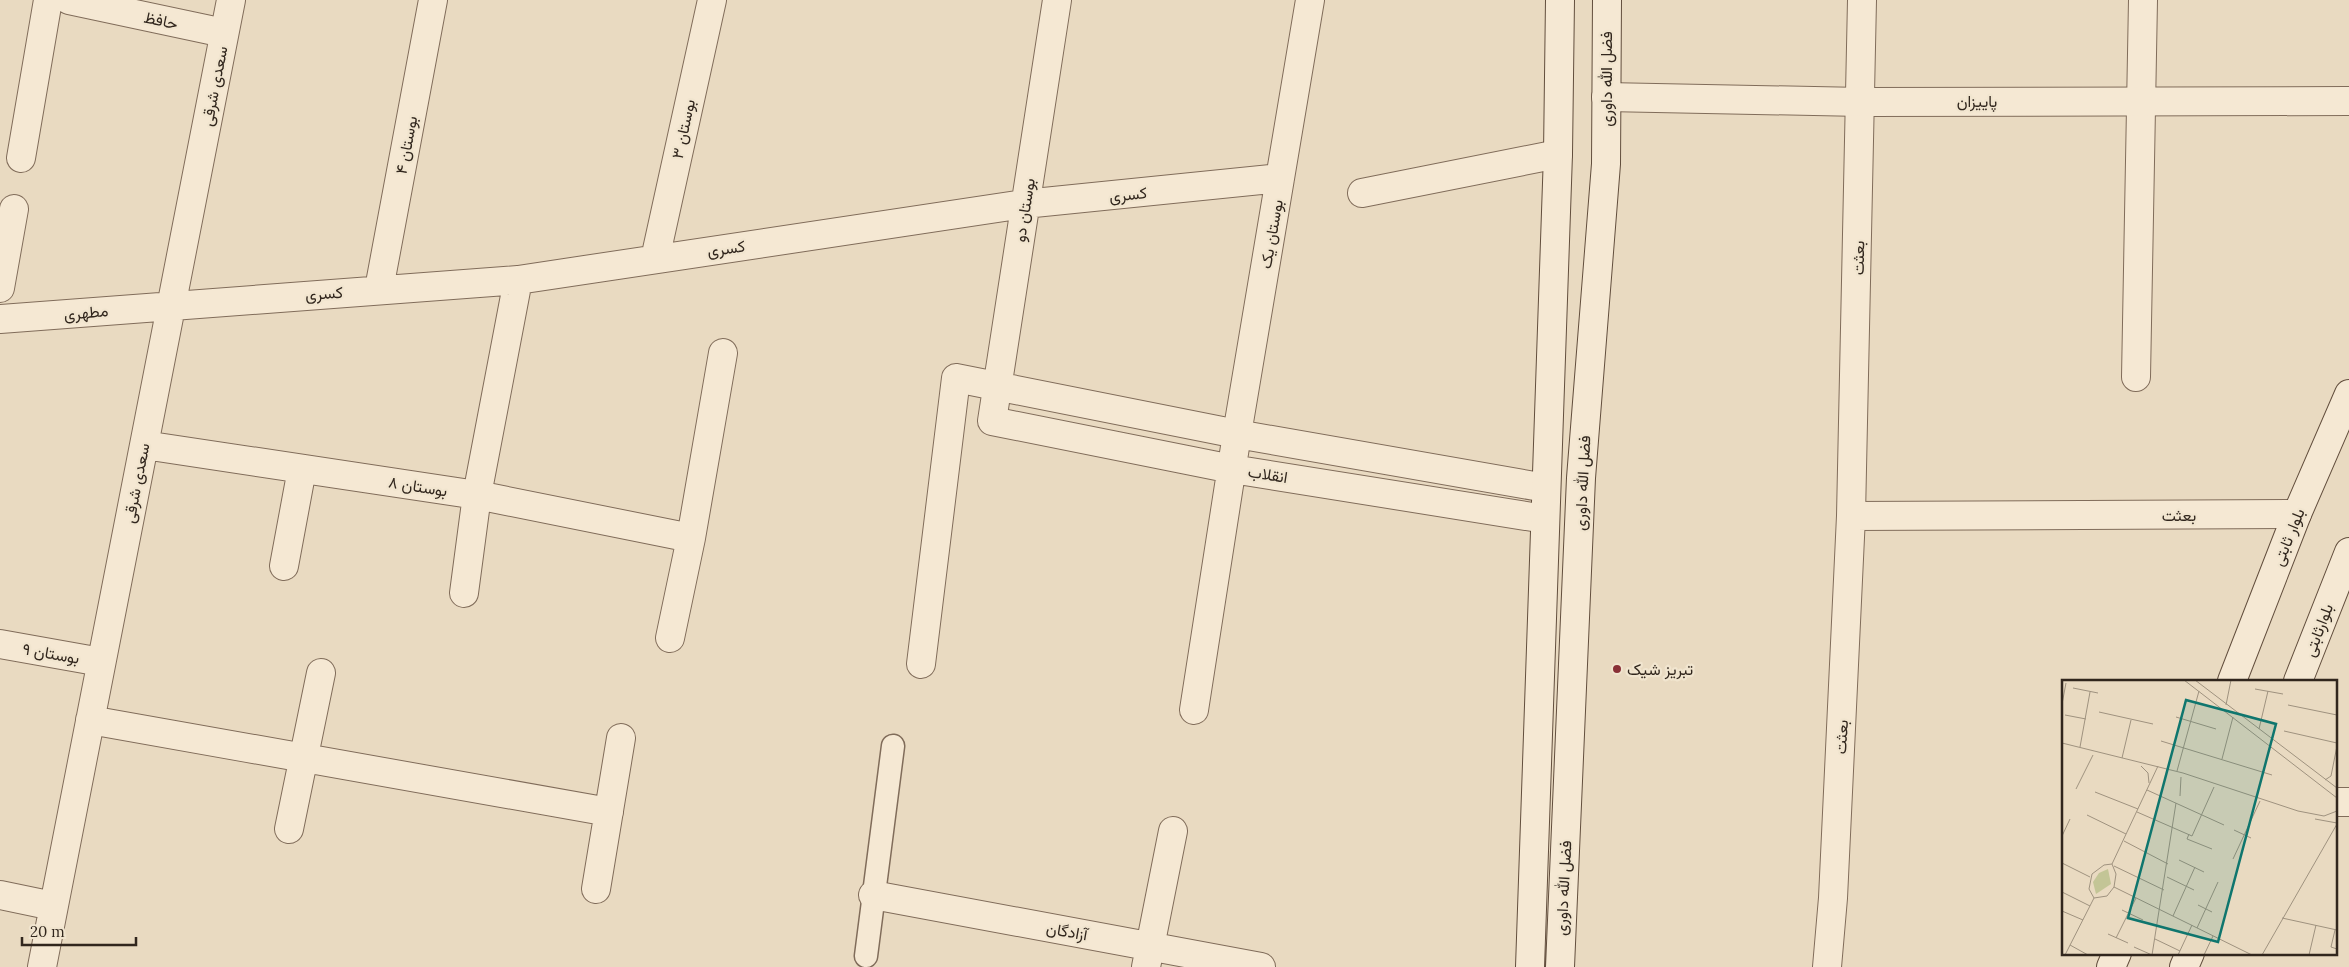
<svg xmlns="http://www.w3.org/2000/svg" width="2349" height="967" viewBox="0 0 2349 967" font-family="Lora,Vazirmatn,serif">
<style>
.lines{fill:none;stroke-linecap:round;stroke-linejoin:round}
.service-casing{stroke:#806c5a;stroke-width:25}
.minor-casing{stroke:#806c5a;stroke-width:30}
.tertiary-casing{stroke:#806c5a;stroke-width:30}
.secondary-casing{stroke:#624e3d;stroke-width:30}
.service{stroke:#f5e8d3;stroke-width:22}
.minor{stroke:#f5e8d3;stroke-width:28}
.tertiary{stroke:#f5e8d3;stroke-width:28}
.secondary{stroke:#f5e8d3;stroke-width:28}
.poi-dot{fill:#893036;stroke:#f1e5cf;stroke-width:2}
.labels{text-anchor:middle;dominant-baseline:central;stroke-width:4.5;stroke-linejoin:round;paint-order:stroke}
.street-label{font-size:16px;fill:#31261d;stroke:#f1e5cf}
.poi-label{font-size:16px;fill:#31261d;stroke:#f1e5cf;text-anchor:start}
.inset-road{fill:none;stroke:#9f927f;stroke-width:1}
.view{fill:#0f766e;fill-opacity:0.15;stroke:#0f766e;stroke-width:2.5}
.inset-edge{fill:none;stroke:#31261d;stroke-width:2.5}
</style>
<rect width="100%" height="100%" fill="#e9dac1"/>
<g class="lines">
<defs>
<path id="service" d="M866,956L893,746"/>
<path id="minor" d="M69,0L224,33
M1057,0L992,421L1232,469L1545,519
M21,158L48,0
M1362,193L1558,154
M655,259L712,0
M0,288L14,209
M379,289L433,0
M0,319L518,280L1024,204L1280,178
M2136,377L2143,0
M144,445L477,495L691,538
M1851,516L2297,514
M284,566L302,469
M464,593L477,495L518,280
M670,638L691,538L723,353
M0,644L101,662
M921,664L956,378L1237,434L1546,488
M1194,710L1237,434L1310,0
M90,720L609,812
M2335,802H2349
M289,829L321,673
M596,889L621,738
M0,895L53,906
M873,895L1261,967
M42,967L231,0
M1146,967L1173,831
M1827,967L1833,898L1851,516L1862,0"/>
<path id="tertiary" d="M1606,97L1862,102L2349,101"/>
<path id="secondary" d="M2232,681L2297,514L2349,394
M2298,681L2349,552
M1530,967L1558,154L1560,0
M1560,967L1581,478L1606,164L1607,0
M2111,967L2117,953
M2184,967L2190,953"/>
</defs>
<!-- service casing -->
<use href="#service" class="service-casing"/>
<!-- minor casing -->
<use href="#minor" class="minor-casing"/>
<!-- tertiary casing -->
<use href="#tertiary" class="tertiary-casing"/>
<!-- secondary casing -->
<use href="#secondary" class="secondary-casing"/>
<!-- service -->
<use href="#service" class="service"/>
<!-- minor -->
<use href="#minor" class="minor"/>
<!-- tertiary -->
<use href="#tertiary" class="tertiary"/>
<!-- secondary -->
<use href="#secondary" class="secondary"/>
</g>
<!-- markers -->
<circle class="poi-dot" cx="1617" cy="669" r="5"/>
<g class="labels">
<!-- street labels -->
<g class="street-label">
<text transform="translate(161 20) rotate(12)">حافظ</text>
<text transform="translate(1606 79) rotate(-90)">فضل الله داوری</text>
<text transform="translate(214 86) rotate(-79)">سعدی شرقی</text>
<text x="1977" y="101">پاییزان</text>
<text transform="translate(683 129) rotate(-78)">بوستان ۳</text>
<text transform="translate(406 145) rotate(-79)">بوستان ۴</text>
<text transform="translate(1128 194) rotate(-6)">کسری</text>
<text transform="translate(1024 210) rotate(-81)">بوستان دو</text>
<text transform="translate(1271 234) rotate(-80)">بوستان یک</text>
<text transform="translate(726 248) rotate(-8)">کسری</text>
<text transform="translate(1858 258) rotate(-89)">بعثت</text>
<text transform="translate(324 293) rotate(-4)">کسری</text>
<text transform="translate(86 312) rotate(-5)">مطهری</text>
<text transform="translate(1268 474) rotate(9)">انقلاب</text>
<text transform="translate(136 483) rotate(-79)">سعدی شرقی</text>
<text transform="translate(1582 483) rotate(-87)">فضل الله داوری</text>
<text transform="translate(418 486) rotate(9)">بوستان ۸</text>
<text x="2179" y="515">بعثت</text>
<text transform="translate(2288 537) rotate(-68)">بلوار ثابتی</text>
<text transform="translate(2318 630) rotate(-69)">بلوارثابتی</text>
<text transform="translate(51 653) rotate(10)">بوستان ۹</text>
<text transform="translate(1841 737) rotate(-87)">بعثت</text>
<text transform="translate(1563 888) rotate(-87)">فضل الله داوری</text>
<text transform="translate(1067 931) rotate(10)">آزادگان</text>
</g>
<!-- poi labels -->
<g class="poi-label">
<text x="1627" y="669">تبریز شیک</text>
</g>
</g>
<!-- overview -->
<g transform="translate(2062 680)">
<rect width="275" height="275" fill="#e9dac1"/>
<path d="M46,189L49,204L34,214L31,202L37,193Z" fill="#c3c596"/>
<path class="inset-road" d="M122,0L275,118M133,0L275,108M11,8L36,13M193,9L221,14M0,24L4,3M164,25L169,0M226,25L275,35M37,32L91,44M3,35L24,39M114,37L154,49M197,49L206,11M222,51L275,63M99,61L210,95M0,63L121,93L236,131L262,136L275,131M18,67L28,12M60,78L69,40M160,79L171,37M79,86L86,93L87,103M115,91L137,11M263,100L269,96L275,66M14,109L31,75M85,110L162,145M33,112L76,129M118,116L119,97M75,132L130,156L152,107M25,135L64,154M253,139L275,143M172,150L189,158M127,154L125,159L150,169M0,156L8,139M62,161L106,184M171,179L198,121M117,180L142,192M0,183L28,197M50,184L96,86M50,184L54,194L52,207L45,216L32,218L27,209L30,194L42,185ZM52,186L102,210M105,197L132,210M52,207L190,275M0,212L28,226M136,225L150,232M60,230L81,240M0,231L21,240M111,236L133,187M220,238L275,250M135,248L156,202M273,250L269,267L275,269M46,254L66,263M54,258L74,218M93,259L118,271M8,265L26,275M72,267L90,275M3,275L32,218M90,275L114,123M116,275L130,245M142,275L151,256M200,275L275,144M247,275L254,245"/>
<path class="view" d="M124,20L214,44L156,262L66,238Z"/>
<rect width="275" height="275" class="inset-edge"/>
</g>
<!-- scale -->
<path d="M22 937v8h114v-8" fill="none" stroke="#31261d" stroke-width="2.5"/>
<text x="30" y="937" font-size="15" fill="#31261d" stroke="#f1e5cf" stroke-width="4" paint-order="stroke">20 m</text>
</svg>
